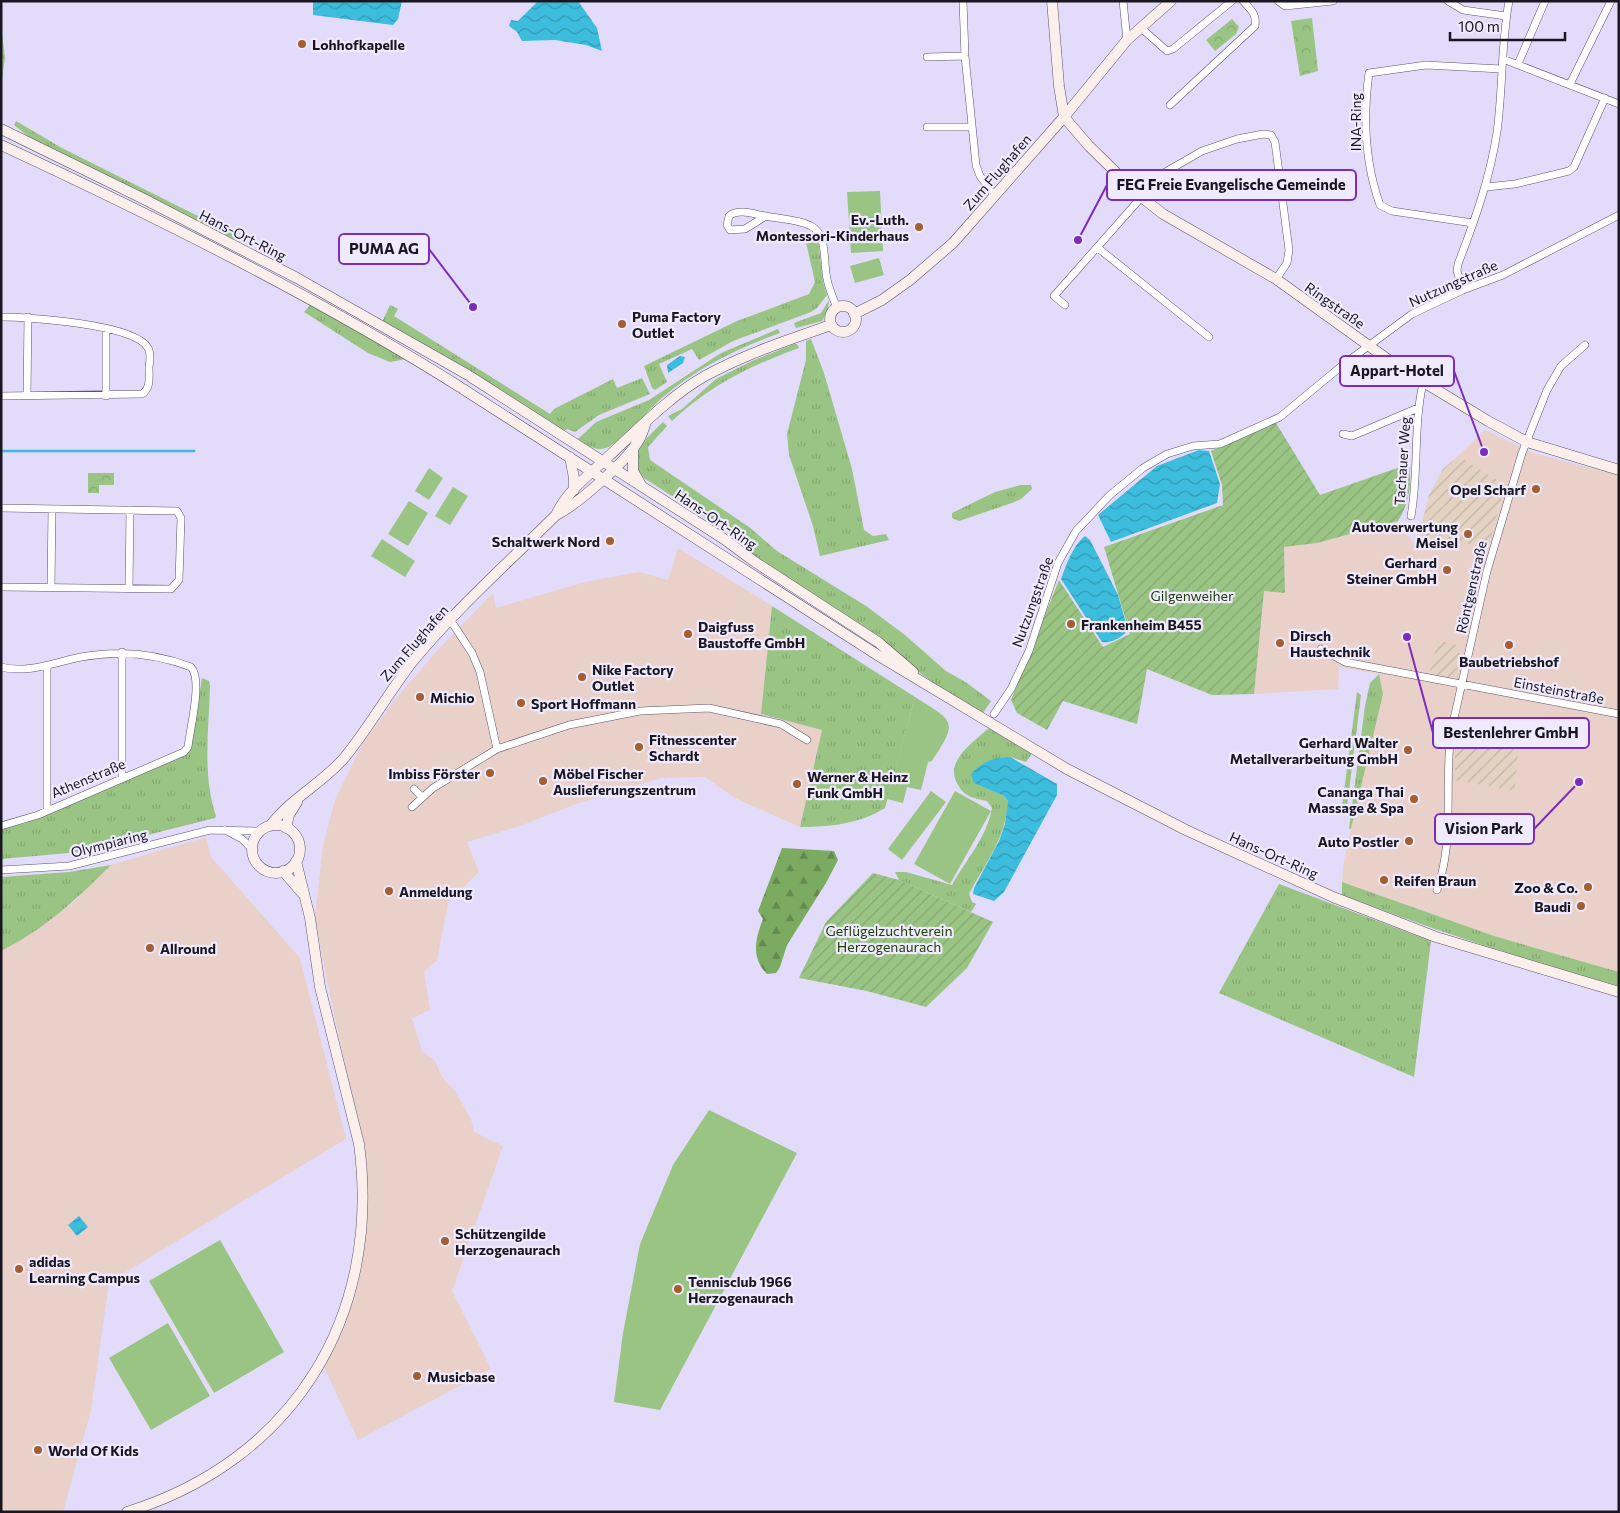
<svg xmlns="http://www.w3.org/2000/svg" width="1620" height="1513" viewBox="0 0 1620 1513" font-family="Commissioner,sans-serif">
<style>
.commercial{fill:#e9d0c9}
.industrial{fill:url(#industrial-furrows)}
.grass{fill:url(#grass-tufts)}
.forest{fill:url(#forest-firs)}
.park{fill:url(#park-crowns)}
.garden{fill:url(#garden-furrows)}
.pitch{fill:#9ac483}
.water{fill:url(#water-waves)}
.lines{fill:none;stroke-linecap:round;stroke-linejoin:round}
.stream{stroke:#3dbddd;stroke-width:2.5}
.street-casing{stroke:#5a536d;stroke-width:8}
.secondary-casing{stroke:#5a536d;stroke-width:11}
.street{stroke:#fff;stroke-width:7}
.secondary{stroke:#fbefeb;stroke-width:10}
.poi-dot{fill:#a35f31;stroke:#efeafd;stroke-width:2}
.labels{text-anchor:middle;dominant-baseline:central;stroke-width:4.5;stroke-linejoin:round;paint-order:stroke}
.poi-label{font-size:14px;font-weight:bold;fill:#191621;stroke:#efeafd;text-anchor:start}
.street-label{font-size:14px;fill:#191621;stroke:#efeafd}
.park-label{font-size:14px;fill:#204009;stroke:#efeafd}
.leader{fill:none;stroke:#7b2cbf;stroke-width:2}
.callout-dot{fill:#7b2cbf;stroke:#efeafd;stroke-width:2}
.callout{fill:#efeafd;stroke:#7b2cbf;stroke-width:2}
.callout-label{font-size:15px;text-anchor:middle;font-weight:bold;fill:#191621}
</style>
<defs>
<pattern id="industrial-furrows" width="10" height="10" patternUnits="userSpaceOnUse" patternTransform="scale(1.25)"><rect width="10" height="10" fill="#e4d3c2"/><path d="M-1 1l2-2M0 10L10 0M9 11l2-2" fill="none" stroke="#c3b4a6"/></pattern>
<pattern id="grass-tufts" width="24" height="20" patternUnits="userSpaceOnUse" patternTransform="scale(1.25)"><rect width="24" height="20" fill="#9ac483"/><path d="M3 7l-1-3M5 7V3M7 7l1-3M15 17l-1-3M17 17v-4M19 17l1-3" fill="none" stroke="#84a871"/></pattern>
<pattern id="forest-firs" width="22" height="20" patternUnits="userSpaceOnUse" patternTransform="scale(1.25)"><rect width="22" height="20" fill="#7bab60"/><path d="M5 1l3.5 6h-7zM16 11l3.5 6h-7z" fill="#648a4f"/></pattern>
<pattern id="park-crowns" width="20" height="18" patternUnits="userSpaceOnUse" patternTransform="scale(1.25)"><rect width="20" height="18" fill="#9ac483"/><path d="M2 6a3 3 0 1 1 6 0M12 15a3 3 0 1 1 6 0" fill="none" stroke="#84a871"/></pattern>
<pattern id="garden-furrows" width="10" height="10" patternUnits="userSpaceOnUse" patternTransform="scale(1.25)"><rect width="10" height="10" fill="#9ac483"/><path d="M-1 1l2-2M0 10L10 0M9 11l2-2" fill="none" stroke="#84a871"/></pattern>
<pattern id="water-waves" width="16" height="10" patternUnits="userSpaceOnUse" patternTransform="scale(1.25)"><rect width="16" height="10" fill="#3dbddd"/><path d="M0 5q4-4 8 0t8 0" fill="none" stroke="#3299b3"/></pattern>
</defs>
<rect width="100%" height="100%" fill="#e3dbfa"/>
<!-- commercial -->
<path class="commercial" d="M1485,430L1533,453L1617,475L1616,463H1619V972L1494,936L1342,882L1344,860L1382,694L1379,674L1339,667L1338,689L1254,694L1264,591L1285,592L1284,547L1317,543L1398,521L1416,547L1505,485L1458,456Z
M678,548L772,606L761,714L822,730L800,827L735,798L705,777L661,778L576,804L520,826L467,842L479,872L448,903L437,960L424,971L430,1010L412,1018L422,1051L435,1061L442,1077L454,1090L471,1119L474,1132L503,1146L452,1291L491,1369L358,1440L324,1367L343,1328L355,1294L361,1271L368,1214L365,1156L326,976L315,917L323,846L335,800L362,744L394,701L434,654L493,593L496,608L585,582L639,572L668,580Z
M206,837L211,857L300,958L346,1139L109,1282L91,1410L63,1512H1V951L15,944L73,903L111,865Z"/>
<!-- industrial -->
<path class="industrial" d="M1205,183L1207,200L1201,201L1198,184Z
M1458,456L1505,485L1489,543L1416,547L1429,495L1443,469Z
M1438,640L1457,645L1456,652L1464,654L1460,669L1465,670L1462,684L1428,678Z
M1459,727L1519,738L1515,791L1455,780V754Z"/>
<!-- grass -->
<path class="grass" d="M1,25L5,58L1,86Z
M16,121L62,148L242,238L239,242L29,137L14,125Z
M811,234L818,239L823,282L827,295L817,308L811,312L733,341L699,360L692,349L659,364L667,382L655,390L652,388L644,366L737,321L809,294L815,282L805,238Z
M829,300L828,311L822,321L796,328L794,323L821,313Z
M311,304L406,359L390,362L368,353L304,312Z
M390,305L398,309L394,316L550,414L554,409L613,379L617,388L642,378L650,394L599,415L575,432L567,429L564,431L382,322Z
M778,329L780,333C738,348 697,368 663,397C650,408 619,444 606,448C595,452 586,444 578,439L596,422L649,400L721,353Z
M811,339L824,373L852,469L864,530L873,536L886,534L889,540L820,556L813,526L789,455L787,434L806,360V341Z
M794,344H797L799,348C750,366 712,384 672,421L668,416L682,409L716,379L752,361Z
M663,422L667,426L648,447L650,460L749,527L777,551L866,606L905,635L946,671L967,683L991,701L983,713L937,685L757,558L734,536L644,478C622,458 648,437 663,422Z
M1021,485H1031L1032,489L1021,499L1012,503L959,521L952,518V513L995,492Z
M772,606L915,697L885,808C859,824 830,827 800,827L822,730L761,714Z
M1379,674L1383,694L1351,829H1349L1365,706L1370,683Z
M202,678L209,681L210,686C209,729 202,774 216,816L215,818L80,852L1,859V829L26,823L185,755L191,746Z
M1357,692L1361,695L1347,807H1342Z
M990,727L1033,752L1026,762L1010,757L975,783L1004,796L1008,801C1007,836 985,864 969,894L972,902L976,904L971,912L899,880L895,872H906L952,885C966,860 987,837 992,808L987,801C973,798 965,797 958,785C943,761 974,742 990,727Z
M111,865C77,899 45,929 1,951V877L69,872Z
M1342,882L1494,936L1619,972V986C1525,960 1433,930 1342,895Z
M1279,884L1431,941L1414,1077L1219,993Z"/>
<!-- forest -->
<path class="forest" d="M782,848L834,851L838,860L826,883L787,945L780,967L776,973L767,974C751,958 755,939 763,919L758,911Z"/>
<!-- park -->
<path class="park" d="M1312,18L1318,71L1300,76L1291,21Z
M1232,19L1239,27L1236,34L1215,51L1206,40Z
M88,473H114V485H99V493H88Z"/>
<!-- garden -->
<path class="garden" d="M1276,423L1320,495L1409,464C1412,483 1409,504 1398,521L1317,543L1284,547L1285,593L1264,591L1254,694L1212,695L1147,669L1137,724L1063,701L1047,730L1017,713L1011,700L1059,580L1103,647L1130,634L1104,547L1223,505L1222,485L1211,451Z
M873,873L899,880L993,922L967,968L926,1007L867,991L799,978L826,922Z"/>
<!-- pitch -->
<path class="pitch" d="M880,191L883,251L851,253L847,192Z
M879,258L884,275L855,283L850,266Z
M429,468L443,478L429,500L415,491Z
M453,487L468,496L450,525L435,516Z
M409,501L428,513L408,546L388,534Z
M382,539L415,561L405,577L371,556Z
M915,697C954,722 959,720 932,761L928,762L921,790L907,787L903,803L887,799Z
M931,791L946,802L902,860L888,849Z
M955,791L991,811L950,884L914,864Z
M709,1110L797,1153L660,1410L614,1402L623,1333L640,1244L673,1165Z
M220,1240L284,1352L214,1393L149,1281Z
M168,1323L210,1396L151,1430L109,1358Z"/>
<!-- water -->
<path class="water" d="M313,1H402L398,19L393,25L313,15Z
M538,1H578L597,28L602,51L586,45L555,40L522,41L517,32L509,26L511,20L518,21Z
M680,356L685,357L683,363L668,373L667,365Z
M1199,450L1209,451L1220,484L1217,503L1111,542L1098,515L1157,466Z
M1085,536L1090,540L1118,595L1128,630C1123,637 1111,644 1102,642L1061,579C1067,563 1072,547 1085,536Z
M1010,757L1057,784V795L1004,892L994,901L973,894L974,888L999,841L1005,824L1008,801L1004,796L974,783L971,774C983,761 993,758 1010,757Z
M79,1216L88,1227L77,1236L68,1225Z"/>
<g class="lines">
<!-- stream -->
<path class="stream" d="M1,451H194"/>
<defs>
<path id="street" d="M963,1L965,56L976,165L980,176L994,195
M1123,1L1127,40
M1278,1L1285,6L1333,1
M1448,1L1463,10L1506,16
M1141,28L1167,51L1173,49L1232,1
M927,57L965,56
M1503,59L1619,104
M1518,64L1545,1
M1570,84L1611,1
M1170,105L1255,26C1257,14 1251,10 1243,1
M927,127H972
M1486,187L1515,184L1569,171L1574,167L1605,98
M766,216L745,229L730,230L727,225L729,216C738,208 754,214 765,216C779,219 798,219 811,226C828,234 823,263 827,279C829,289 833,298 837,308
M1473,223L1392,211L1380,205C1365,163 1363,117 1369,73L1426,65L1501,69
M1098,248L1209,337
M1463,290L1457,271L1458,264C1475,220 1490,178 1497,132C1503,88 1501,44 1509,1
M1065,305L1054,296L1162,174L1202,151L1237,139L1263,134L1271,135L1275,142L1289,250L1287,263L1276,279
M1,317C27,317 136,324 148,348C151,353 150,361 149,367C149,377 151,388 142,394L1,396
M106,329V396
M27,395L28,317
M1343,434L1352,436L1418,408
M1,508L177,511L181,518L179,580L171,589L1,587
M1411,516C1419,472 1413,427 1423,383
M51,587L52,509
M129,588L130,510
M451,621L472,653L480,672L497,749L569,725L640,711L709,708L781,724L807,740
M1321,649L1345,662L1619,714
M47,666V809
M1,667C27,674 56,662 81,657C119,650 155,653 191,667C203,680 190,728 188,747L184,752L38,815L1,826
M994,714L1011,689L1029,651L1058,563L1076,531L1110,495L1143,468L1167,454L1193,446L1220,444L1280,417L1344,364L1412,314L1463,290L1503,275L1619,215
M122,777V652
M414,789L422,797
M412,807L433,788L497,749
M225,830L242,839L252,849
M1,870L69,866L210,830L260,831
M1437,890C1455,840 1444,784 1451,732L1487,571L1522,453L1547,390L1561,366L1585,345"/>
<path id="secondary" d="M1052,1L1059,86L1064,117L1089,146L1140,196L1163,214L1276,279L1397,366L1488,421L1527,442L1619,470
M1,129L144,199L297,278L468,375
M1,145C158,218 313,295 460,387
M830 319a13 13 0 1 1 26 0a13 13 0 1 1-26 0Z
M854,314L882,300L910,280L953,243L1064,117L1127,40L1171,1
M471,377L724,539L755,562L878,642L913,672
M463,389L879,656L1067,769L1188,831L1333,897L1436,937L1619,992
M633,449V471L641,485
M570,457L574,478V490
M556,515C567,491 590,474 609,456C637,430 671,395 705,376C745,354 788,340 831,325
M252 849a24 24 0 1 1 48 0a24 24 0 1 1-48 0Z
M270,826C291,798 323,783 345,757C370,726 389,692 413,661C456,609 508,563 556,515C577,505 624,463 637,443C641,438 643,431 645,425
M286,828L289,815L297,802
M283,871L302,893
M127,1512C294,1460 382,1316 359,1144L320,987L310,918L296,861"/>
</defs>
<!-- street casing -->
<use href="#street" class="street-casing"/>
<!-- secondary casing -->
<use href="#secondary" class="secondary-casing"/>
<!-- street -->
<use href="#street" class="street"/>
<!-- secondary -->
<use href="#secondary" class="secondary"/>
</g>
<!-- markers -->
<g class="poi-dot">
<circle cx="302" cy="44" r="5"/>
<circle cx="919" cy="227" r="5"/>
<circle cx="622" cy="324" r="5"/>
<circle cx="1536" cy="489" r="5"/>
<circle cx="1468" cy="534" r="5"/>
<circle cx="610" cy="541" r="5"/>
<circle cx="1447" cy="570" r="5"/>
<circle cx="1071" cy="624" r="5"/>
<circle cx="688" cy="634" r="5"/>
<circle cx="1280" cy="643" r="5"/>
<circle cx="1509" cy="645" r="5"/>
<circle cx="582" cy="677" r="5"/>
<circle cx="420" cy="697" r="5"/>
<circle cx="521" cy="703" r="5"/>
<circle cx="639" cy="747" r="5"/>
<circle cx="1408" cy="750" r="5"/>
<circle cx="490" cy="773" r="5"/>
<circle cx="543" cy="781" r="5"/>
<circle cx="797" cy="784" r="5"/>
<circle cx="1414" cy="799" r="5"/>
<circle cx="1409" cy="841" r="5"/>
<circle cx="1384" cy="880" r="5"/>
<circle cx="1588" cy="887" r="5"/>
<circle cx="389" cy="891" r="5"/>
<circle cx="1581" cy="906" r="5"/>
<circle cx="150" cy="948" r="5"/>
<circle cx="445" cy="1241" r="5"/>
<circle cx="19" cy="1269" r="5"/>
<circle cx="678" cy="1289" r="5"/>
<circle cx="417" cy="1376" r="5"/>
<circle cx="38" cy="1450" r="5"/>
</g>
<g class="labels">
<!-- poi labels -->
<g class="poi-label">
<text x="312" y="44">Lohhofkapelle</text>
<text x="909" y="219" text-anchor="end">Ev.-Luth.<tspan x="909" dy="16">Montessori-Kinderhaus</tspan></text>
<text x="632" y="316">Puma Factory<tspan x="632" dy="16">Outlet</tspan></text>
<text x="1526" y="489" text-anchor="end">Opel Scharf</text>
<text x="1458" y="526" text-anchor="end">Autoverwertung<tspan x="1458" dy="16">Meisel</tspan></text>
<text x="600" y="541" text-anchor="end">Schaltwerk Nord</text>
<text x="1437" y="562" text-anchor="end">Gerhard<tspan x="1437" dy="16">Steiner GmbH</tspan></text>
<text x="1081" y="624">Frankenheim B455</text>
<text x="698" y="626">Daigfuss<tspan x="698" dy="16">Baustoffe GmbH</tspan></text>
<text x="1290" y="635">Dirsch<tspan x="1290" dy="16">Haustechnik</tspan></text>
<text x="1509" y="661" text-anchor="middle">Baubetriebshof</text>
<text x="592" y="669">Nike Factory<tspan x="592" dy="16">Outlet</tspan></text>
<text x="430" y="697">Michio</text>
<text x="531" y="703">Sport Hoffmann</text>
<text x="649" y="739">Fitnesscenter<tspan x="649" dy="16">Schardt</tspan></text>
<text x="1398" y="742" text-anchor="end">Gerhard Walter<tspan x="1398" dy="16">Metallverarbeitung GmbH</tspan></text>
<text x="480" y="773" text-anchor="end">Imbiss Förster</text>
<text x="553" y="773">Möbel Fischer<tspan x="553" dy="16">Auslieferungszentrum</tspan></text>
<text x="807" y="776">Werner &amp; Heinz<tspan x="807" dy="16">Funk GmbH</tspan></text>
<text x="1404" y="791" text-anchor="end">Cananga Thai<tspan x="1404" dy="16">Massage &amp; Spa</tspan></text>
<text x="1399" y="841" text-anchor="end">Auto Postler</text>
<text x="1394" y="880">Reifen Braun</text>
<text x="1578" y="887" text-anchor="end">Zoo &amp; Co.</text>
<text x="399" y="891">Anmeldung</text>
<text x="1571" y="906" text-anchor="end">Baudi</text>
<text x="160" y="948">Allround</text>
<text x="455" y="1233">Schützengilde<tspan x="455" dy="16">Herzogenaurach</tspan></text>
<text x="29" y="1261">adidas<tspan x="29" dy="16">Learning Campus</tspan></text>
<text x="688" y="1281">Tennisclub 1966<tspan x="688" dy="16">Herzogenaurach</tspan></text>
<text x="427" y="1376">Musicbase</text>
<text x="48" y="1450">World Of Kids</text>
</g>
<!-- street labels -->
<g class="street-label">
<text transform="translate(1355 122) rotate(-90)">INA-Ring</text>
<text transform="translate(997 172) rotate(-49)">Zum Flughafen</text>
<text transform="translate(243 235) rotate(27)">Hans-Ort-Ring</text>
<text transform="translate(1453 283) rotate(-24)">Nutzungstraße</text>
<text transform="translate(1335 305) rotate(35)">Ringstraße</text>
<text transform="translate(1402 461) rotate(-86)">Tachauer Weg</text>
<text transform="translate(716 519) rotate(34)">Hans-Ort-Ring</text>
<text transform="translate(1471 587) rotate(-77)">Röntgenstraße</text>
<text transform="translate(1032 602) rotate(-70)">Nutzungstraße</text>
<text transform="translate(414 643) rotate(-49)">Zum Flughafen</text>
<text transform="translate(1559 690) rotate(11)">Einsteinstraße</text>
<text transform="translate(88 778) rotate(-23)">Athenstraße</text>
<text transform="translate(109 843) rotate(-14)">Olympiaring</text>
<text transform="translate(1274 855) rotate(24)">Hans-Ort-Ring</text>
</g>
<!-- park labels -->
<g class="park-label">
<text x="1192" y="595">Gilgenweiher</text>
<text x="889" y="930">Geflügelzuchtverein<tspan x="889" dy="16">Herzogenaurach</tspan></text>
</g>
</g>
<!-- callouts -->
<path class="leader" d="M1078 240L1107 185M473 307L429 249M1484 452L1454 371M1407 637L1433 733M1579 782L1534 829"/>
<g class="callout-dot">
<circle cx="1078" cy="240" r="5"/>
<circle cx="473" cy="307" r="5"/>
<circle cx="1484" cy="452" r="5"/>
<circle cx="1407" cy="637" r="5"/>
<circle cx="1579" cy="782" r="5"/>
</g>
<g class="callout">
<rect x="1107" y="170" width="249" height="30" rx="5"/>
<rect x="339" y="234" width="90" height="30" rx="5"/>
<rect x="1340" y="356" width="114" height="30" rx="5"/>
<rect x="1433" y="718" width="156" height="30" rx="5"/>
<rect x="1435" y="814" width="99" height="30" rx="5"/>
</g>
<g class="callout-label">
<text x="1231" y="190">FEG Freie Evangelische Gemeinde</text>
<text x="384" y="254">PUMA AG</text>
<text x="1397" y="376">Appart-Hotel</text>
<text x="1511" y="738">Bestenlehrer GmbH</text>
<text x="1484" y="834">Vision Park</text>
</g>
<!-- border -->
<rect width="1620" height="1513" fill="none" stroke="#191621" stroke-width="5"/>
<!-- scale -->
<path d="M1450 32v8h115v-8" fill="none" stroke="#191621" stroke-width="2.5"/>
<text x="1458" y="32" font-size="15" fill="#191621" stroke="#efeafd" stroke-width="4" paint-order="stroke">100 m</text>
</svg>
